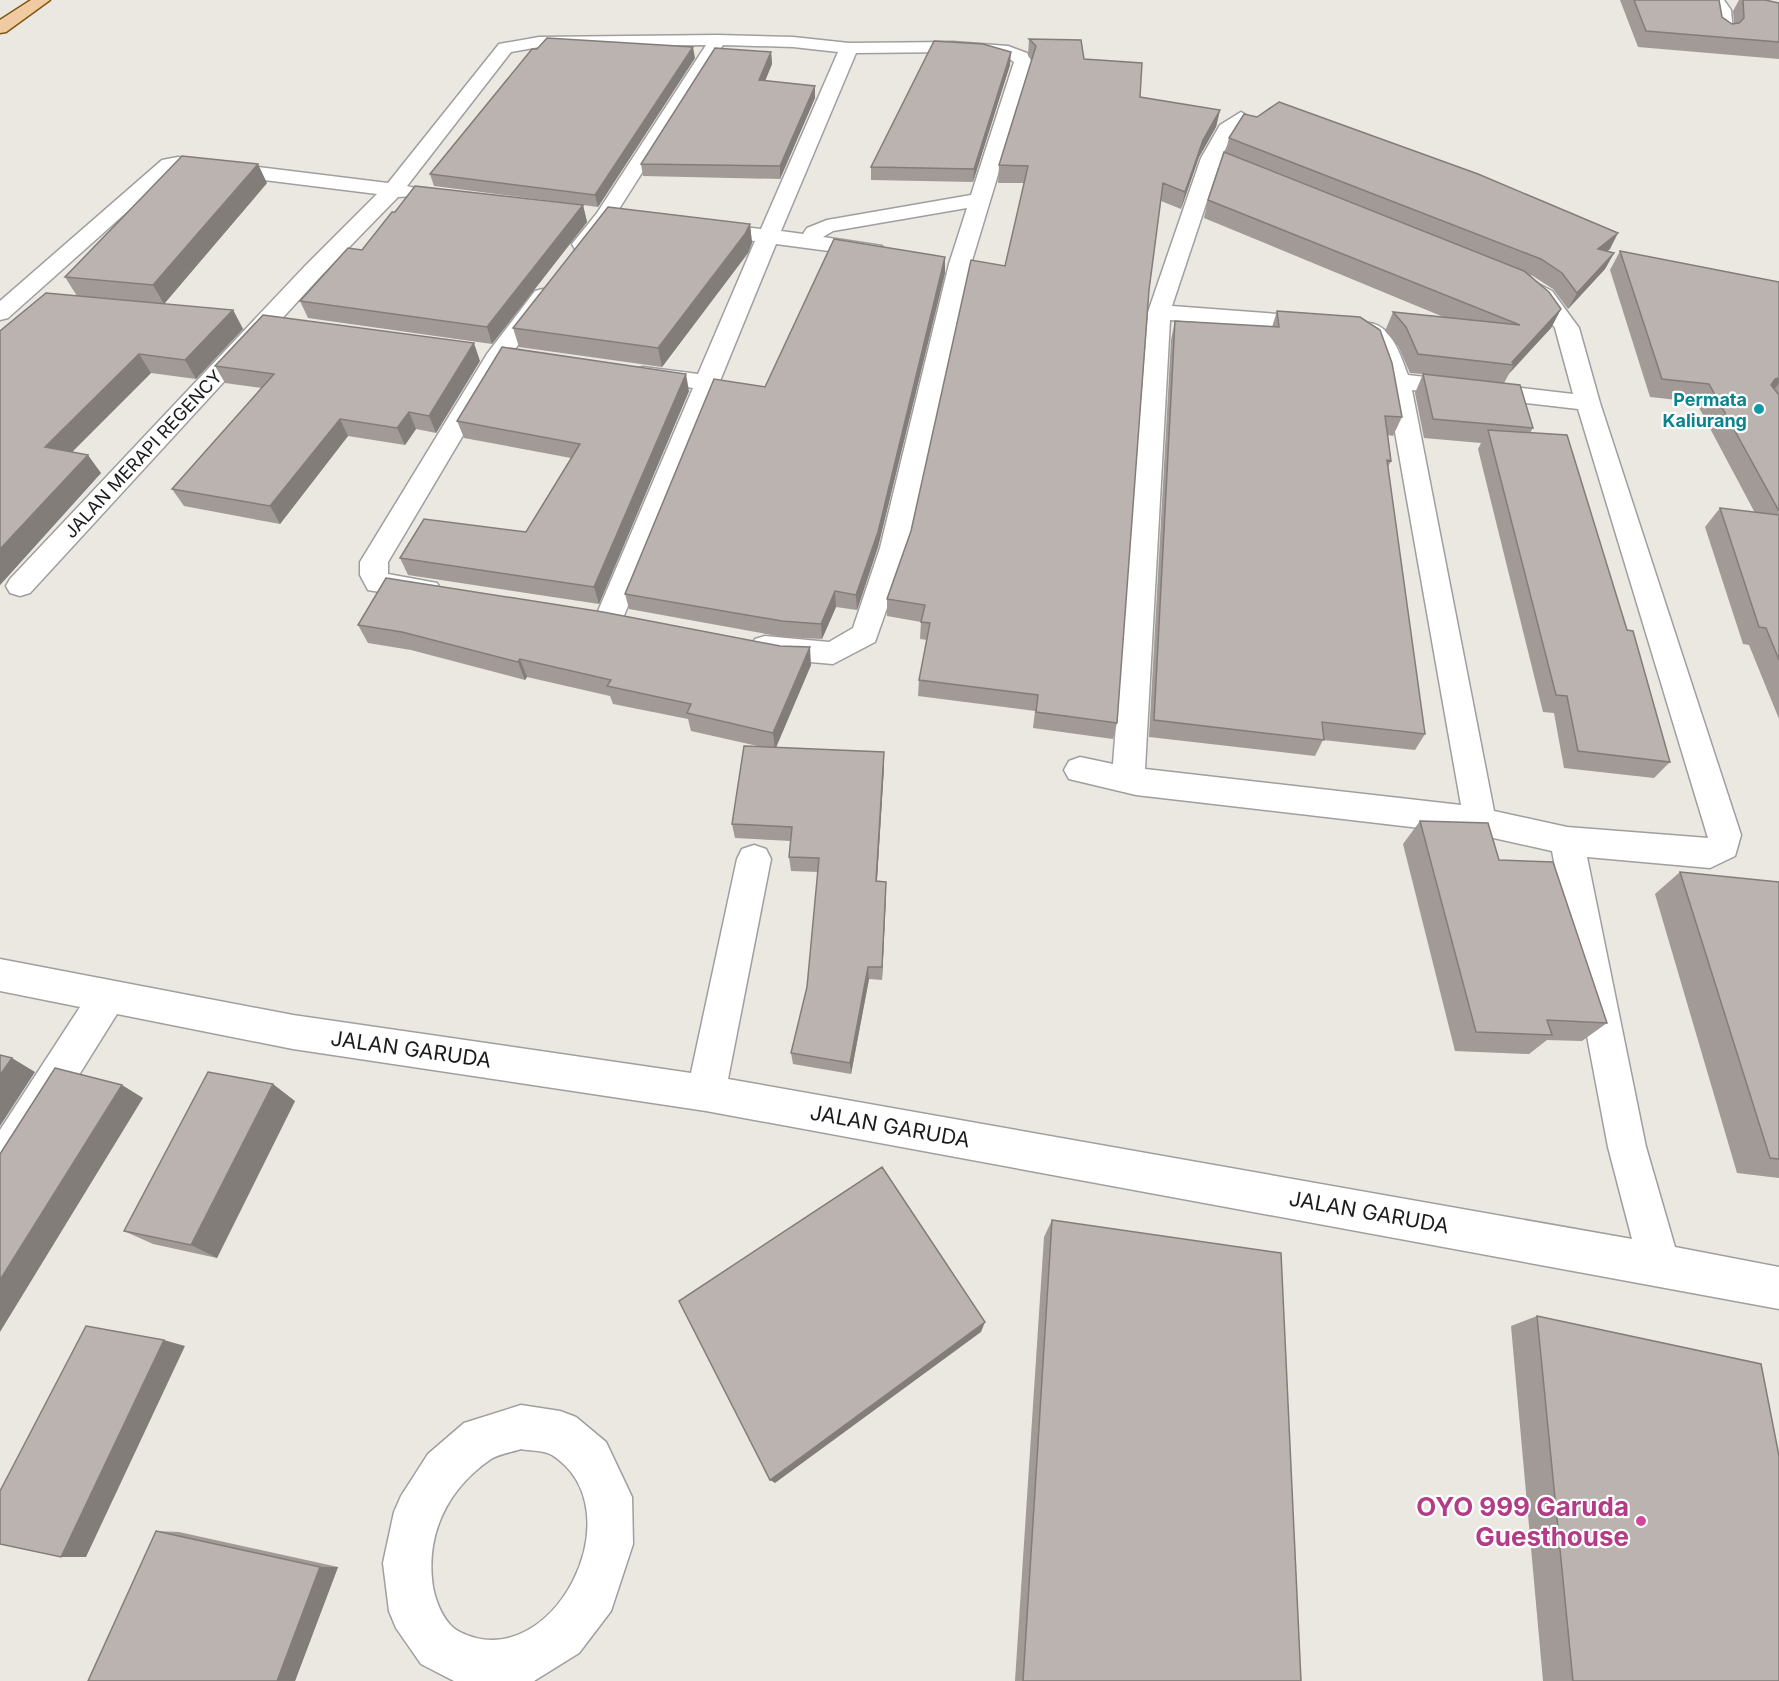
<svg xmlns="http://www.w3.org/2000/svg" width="1779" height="1681" viewBox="0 0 1779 1681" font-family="Inter,sans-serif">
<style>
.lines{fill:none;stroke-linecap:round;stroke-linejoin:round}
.minor-casing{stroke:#9f9f9f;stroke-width:3}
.major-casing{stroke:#805711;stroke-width:3}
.minor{fill:#fff;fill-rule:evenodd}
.major{fill:#f0cba2;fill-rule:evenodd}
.wall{fill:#a19a96}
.shaded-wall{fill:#837d7a}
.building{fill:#bbb3af;stroke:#837d7a;stroke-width:1.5}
.culture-dot{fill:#0f9aa8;stroke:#fff;stroke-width:2}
.hotel-dot{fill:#d1479c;stroke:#fff;stroke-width:2}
.labels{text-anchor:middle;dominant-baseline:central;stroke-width:4.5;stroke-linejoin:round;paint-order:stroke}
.far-culture-label{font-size:18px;font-weight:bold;fill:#0d838f;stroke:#fff;text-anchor:end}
.far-street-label{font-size:18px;fill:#1b1b1b;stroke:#fff}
.street-label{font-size:21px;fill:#1b1b1b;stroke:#fff}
.near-hotel-label{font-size:26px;font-weight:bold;fill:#b23c85;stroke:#fff;text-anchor:end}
</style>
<rect width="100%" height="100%" fill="#ebe7e1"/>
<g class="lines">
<defs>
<path id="minor" d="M1708,0H1724L1731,10L1733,33L1730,37L1724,38L1715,33L1713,10Z
M718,35L793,37L849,43L953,42L1008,46L1027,53L1032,62L971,264L908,548L875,642L833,664L765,658L755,655L750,647L755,639L765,636L829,642L853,628L880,548L949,264L967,208L833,231L823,237L882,246L885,251L882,256L874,257L776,244L623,618L619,625L609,628L599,625L595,618L693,388L635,379L631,374L635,369L643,367L698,374L755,241L706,235L698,234L695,229L698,224L706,223L761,229L838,52L793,47L723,45L612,220L591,249H575L572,244L597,213L706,45L539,47L511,52L407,186L415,188L418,192L415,196L398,197L321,276L30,593L20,596L10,593L6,586L10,579L305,266L377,194L175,169L8,318L0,320V301L162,160L178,157L388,183L499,44L539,37ZM953,52L1005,56L1014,62L971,195L827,220L807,228L803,234L781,231L856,53Z
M1241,112L1251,118L1235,132L1222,155L1270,175L1273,179L1270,183L1263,185L1218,168L1172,306L1318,317L1326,319L1330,324L1326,329L1318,331L1170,320L1145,769L1461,805L1386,381L1373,344L1354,329L1358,324C1389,316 1399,352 1408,375L1573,394L1555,328L1536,301L1514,284L1517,279L1525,277L1552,291L1579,328L1600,403L1741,835L1735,856L1710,868L1587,857L1646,1147L1675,1247L1779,1267V1309L706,1111L293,1049L117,1014L14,1179L0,1185V1130L80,1007L0,991V959L293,1015L691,1073L737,859L742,849L754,845L766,849L771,859L728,1079L1632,1239L1608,1147L1552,851L1480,835L1136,795L1069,779L1064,770L1069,761L1080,757L1113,764L1148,312L1201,158L1220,125ZM1412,390L1578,409L1708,838L1567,827L1494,811Z
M543,289L551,291L554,296L510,356L388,562V574L437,583L441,590L437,597L427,600L368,590L360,575V562L487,354L535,291Z
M521,1405L560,1411L576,1417L606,1442L632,1497L633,1544L611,1611L579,1653L534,1681H454L421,1664L396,1628L389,1611L383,1563L394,1512L401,1496L428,1454L464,1423ZM521,1449C530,1451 544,1450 552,1455C638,1510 552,1678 460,1632C445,1625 436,1603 433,1587C425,1535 447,1489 491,1459C499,1454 512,1452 521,1449Z"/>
<path id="major" d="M31,0H50L6,32L0,33V20Z"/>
</defs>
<!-- minor casing -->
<use href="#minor" class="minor-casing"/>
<!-- major casing -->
<use href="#major" class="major-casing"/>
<!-- minor -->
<use href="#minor" class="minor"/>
<!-- major -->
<use href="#major" class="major"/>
</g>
<!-- wall -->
<path class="wall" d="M1620,0H1719L1722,17L1732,24L1734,23L1733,11L1739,0H1765L1779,3V59L1638,47Z
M1029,39L1084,59L1140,97L1220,110L1216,127L1199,157L1181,209L1161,201L1149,290L1117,723L1113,739L1033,728L1035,711L918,696L919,680L927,640L920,639L921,622L887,616V599L1005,266L1024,183H998L999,165L1032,60L1028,56Z
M771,52L772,64L765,81L815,86V98L780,179L643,176L641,164Z
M695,58L598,207L434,186L430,174Z
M1010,65L973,182L871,180V167Z
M1229,138L1610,249L1607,251L1614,253L1605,269L1568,309L1553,289L1533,276L1527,274L1561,309L1551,328L1509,374L1504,383L1533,428L1530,433L1627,630L1670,762L1654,778L1564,768L1554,713L1543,712L1478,449L1481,443L1424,438L1415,393L1423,374L1410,373L1398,346L1385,331L1393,312L1446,318L1204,218L1208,200L1225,153Z
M267,183L164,304L233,310L243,329L196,379L151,373L72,452L101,473L0,585L77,296L65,277Z
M583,205L587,222L492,344L308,318L300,301L362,250Z
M750,224L752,243L748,253L662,367L519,347L513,328Z
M1620,251L1779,282V719L1749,645L1743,644L1705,527L1720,508L1755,513L1696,402L1650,397L1610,270Z
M945,257V273L878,547L857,610L836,607L822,639L783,637L629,609L625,594L765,387Z
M1277,311L1402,417L1393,436L1388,435L1391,461L1388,467L1425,734L1415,750L1323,740L1315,756L1149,737L1171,340L1175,321L1272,327Z
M480,361L436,433L416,429L405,445L348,436L280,524L184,506L172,489L262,388L225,383L215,366Z
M689,391L599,604L408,575L400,558L526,532L571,458L464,438L457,421Z
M358,625L811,665L776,747L884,767L877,881L886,895L882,980L869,979L851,1074L793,1064L791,1053L807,987L818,872L791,871L789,857L791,841L735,838L732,824L762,747L691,731L688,719L613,704L610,696L527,677L525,680L411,650L368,643Z
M1420,821L1499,860L1607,1023L1582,1041L1547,1040L1529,1054L1455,1051L1403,844Z
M1680,872L1779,882V1178L1737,1173L1655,894Z
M295,1101L217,1258L153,1244L124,1231Z
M1052,1220L1301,1681H1015L1044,1237Z
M1537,1316L1779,1681H1543L1511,1326Z
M156,1531L179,1532L338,1567L295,1681Z"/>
<!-- shaded-wall -->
<path class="shaded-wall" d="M693,47L695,58L598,207L595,195Z
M771,52L772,64L760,93L759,80Z
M1011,52L1010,65L973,182L974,169Z
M815,86V98L780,179V166Z
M1220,110L1216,127L1199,157L1181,209L1185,192L1203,140Z
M258,164L267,183L164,304L153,285Z
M583,205L587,222L492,344L487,327Z
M750,224L752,243L748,253L662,367L658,348Z
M1618,233L1610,249L1589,266L1598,249Z
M1614,253L1605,269L1568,309L1577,293Z
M945,257V273L878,547L857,610L856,595Z
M1561,309L1551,328L1509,373L1514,365L1512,362Z
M233,310L243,329L196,379L185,360Z
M474,343L480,361L436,433L429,416Z
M139,354L151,373L59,465L45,447Z
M686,374L689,391L599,604L594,587Z
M1779,378V383L1770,395L1761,398L1775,379Z
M409,412L416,429L405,445L397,428Z
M340,419L348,436L280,524L270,506Z
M88,455L101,473L0,585V549Z
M835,591L836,607L822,639L821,624Z
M810,647L811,665L775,750L773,733Z
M520,659L527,677L525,680L518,662Z
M884,752V767L876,895V881Z
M886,882V895L882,980V967Z
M868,967L869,979L851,1074L850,1063Z
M12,1058L35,1072L0,1126V1075Z
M273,1084L295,1101L217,1258L191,1245Z
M122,1085L143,1098L0,1332V1280Z
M985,1322L981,1332L775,1483L770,1480Z
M164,1340L185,1346L86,1557H61Z
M320,1567H338L295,1681H277Z"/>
<!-- building -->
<path class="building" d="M1634,0H1719L1722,17L1732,24L1739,23L1744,18L1743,0H1765L1779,3V42L1646,31Z
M547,38L693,47L595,195L430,174L532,49H537Z
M1029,39L1081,40L1084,59L1142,63L1140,97L1220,110L1203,140L1185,192L1163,183L1149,290L1117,723L1036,712L1038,695L919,680L930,623L921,622L925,605L887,599L911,531L971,260L1005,266L1028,166L999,165L1036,46Z
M934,41L983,44L1011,52L974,169L871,167Z
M715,48L771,52L759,80L815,86L780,166L641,164Z
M1279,102L1478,174L1618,233L1598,249L1614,253L1577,293L1562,273L1541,259L1229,138L1244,114L1257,117Z
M1224,152L1524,271L1549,292L1561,309L1512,362L1514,365L1418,354L1406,327L1393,312L1520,325L1208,200Z
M182,156L258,164L153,285L65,277Z
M415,186L583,205L487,327L300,301L348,248L362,250L392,212H395Z
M608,207L750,224L745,234L658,348L513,328Z
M834,239L945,257L878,532L856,595L835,591L821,624L782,621L625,594L714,379L765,387Z
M1620,251L1779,282V378L1775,379L1771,385L1779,395V511L1709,384L1662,379Z
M46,293L233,310L185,360L139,354L45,447L88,455L0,549V331Z
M1277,311L1360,317L1380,330L1392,363L1402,417L1385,416L1391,461L1387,460L1425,734L1322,722L1324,740L1154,720L1175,321L1279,327Z
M263,315L474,343L429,416L409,412L397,428L340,419L270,506L172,489L274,374L215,366Z
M502,347L686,374L594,587L400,558L424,519L526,532L580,444L457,421Z
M1423,374L1520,385L1533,428L1433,419Z
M1488,430L1567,435L1627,630L1633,631L1670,762L1578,751L1567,696L1556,695Z
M1720,508L1779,515V660L1766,628L1759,627Z
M386,578L603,612L780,646L810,647L773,733L687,713L691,704L607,686L611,680L520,659L518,662L402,632L358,625Z
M744,746L884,752L876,881L886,882L882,967H868L850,1063L791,1053L807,987L819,858L789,857L792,827L732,824Z
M1420,821L1488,823L1499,860L1553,862L1607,1023L1547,1020L1552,1035L1476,1032Z
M1680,872L1779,882V1159L1770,1158Z
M0,1055L12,1058L0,1075Z
M55,1068L122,1085L0,1280V1154Z
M208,1072L273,1084L191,1245L124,1231Z
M882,1167L985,1322L770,1480L679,1301Z
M1052,1220L1281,1253L1301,1681H1023Z
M1537,1316L1761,1364L1779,1456V1681H1573Z
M86,1326L164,1340L61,1557L0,1544V1491Z
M156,1531L320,1567L277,1681H88Z"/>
<!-- markers -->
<circle class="culture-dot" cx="1759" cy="409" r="6"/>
<circle class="hotel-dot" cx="1641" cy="1521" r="6"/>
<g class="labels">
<!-- far-culture labels -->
<g class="far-culture-label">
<text x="1747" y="399">Permata<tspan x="1747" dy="21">Kaliurang</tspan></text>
</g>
<!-- far-street labels -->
<g class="far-street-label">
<text transform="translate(143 454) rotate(-47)">JALAN MERAPI REGENCY</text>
</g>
<!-- street labels -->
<g class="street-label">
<text transform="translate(411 1049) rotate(8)">JALAN GARUDA</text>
<text transform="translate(890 1126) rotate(10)">JALAN GARUDA</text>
<text transform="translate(1369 1212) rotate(10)">JALAN GARUDA</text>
</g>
<!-- near-hotel labels -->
<g class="near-hotel-label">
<text x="1629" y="1506">OYO 999 Garuda<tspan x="1629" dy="30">Guesthouse</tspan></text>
</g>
</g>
</svg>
